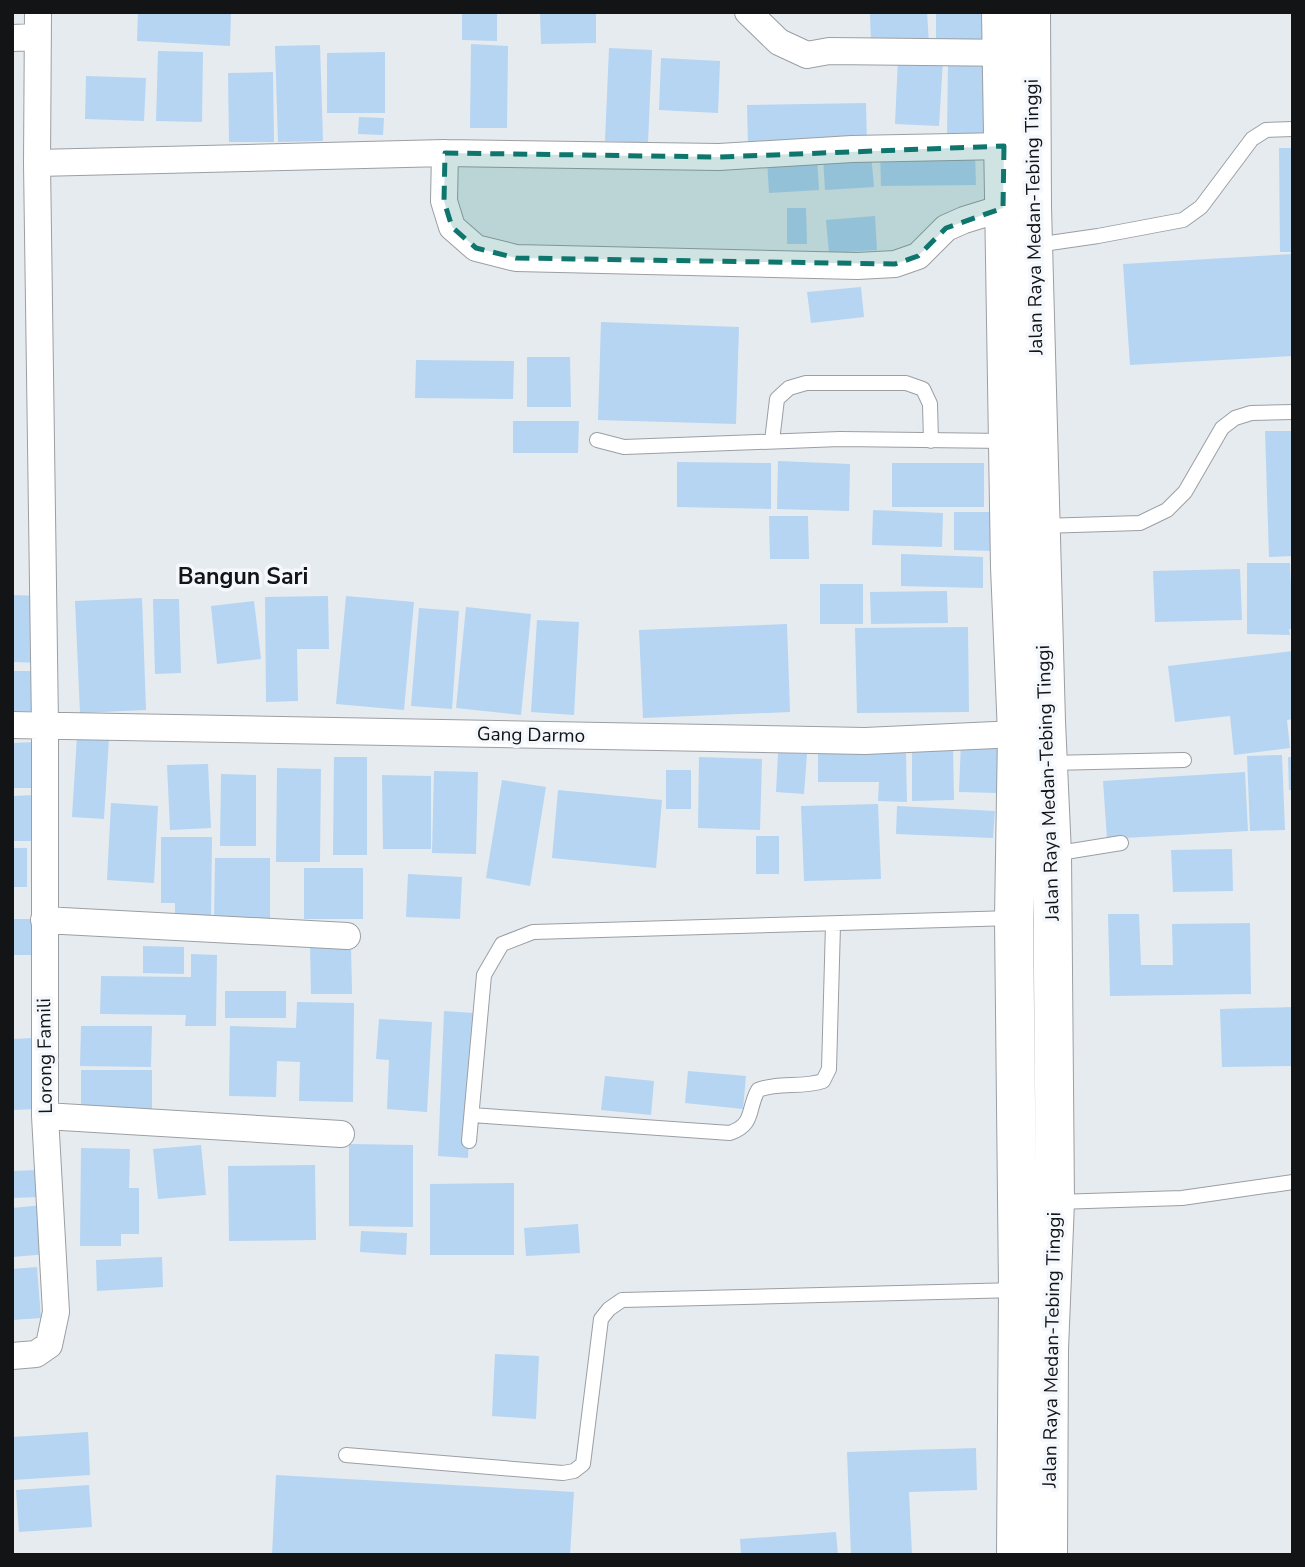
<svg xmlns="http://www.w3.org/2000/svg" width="1305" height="1567" viewBox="0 0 1305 1567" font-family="'Nunito Sans',sans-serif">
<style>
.building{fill:#b5d5f3}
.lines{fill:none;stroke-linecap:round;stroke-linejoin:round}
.lane-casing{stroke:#9b9fa3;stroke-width:16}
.street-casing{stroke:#9b9fa3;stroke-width:28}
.highway-casing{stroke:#9b9fa3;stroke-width:40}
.lane{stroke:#fff;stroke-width:14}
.street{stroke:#fff;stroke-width:26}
.highway{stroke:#fff;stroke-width:38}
.marked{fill:#0f766e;fill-opacity:0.2;stroke:#0f766e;stroke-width:5;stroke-dasharray:14 9;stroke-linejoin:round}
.labels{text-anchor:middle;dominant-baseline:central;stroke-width:7;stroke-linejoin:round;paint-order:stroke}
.street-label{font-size:19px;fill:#131416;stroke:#f4f8fd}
.quarter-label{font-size:23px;font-weight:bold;fill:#131416;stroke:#f4f8fd}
</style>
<rect width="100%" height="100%" fill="#e6ebef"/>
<!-- building -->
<path class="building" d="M138,12H231L230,46L137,41Z
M462,12H497V41L462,40Z
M540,12H596V43L541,44Z
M927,12L929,43L871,44L870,14Z
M936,12H987V45L936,44Z
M471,44L508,46L507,128H470Z
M320,45L323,141L278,142L275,46Z
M609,48L652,50L648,143L605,141Z
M158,51L203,52L202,122L156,121Z
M385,52V113H327V53Z
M661,58L720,61L718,113L659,110Z
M898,58L943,60L939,126L895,124Z
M948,60L987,61L986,138L947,137Z
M273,72L274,142H229L228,73Z
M86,76L146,78L144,121L85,119Z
M866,103L867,144L748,147L747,105Z
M359,117L384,118L383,135L358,134Z
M1279,148H1293V252H1280Z
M975,151L976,185L881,186L880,152Z
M871,153L874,187L825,190L823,157Z
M817,157L819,190L769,193L767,160Z
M787,208H806L807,244H787Z
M875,216L877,250L829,253L826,220Z
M1293,254V356L1130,365L1123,264Z
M861,287L864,317L811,323L807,292Z
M601,322L739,327L736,424L598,420Z
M527,357H570L571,407H527Z
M416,360L514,361L513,399L415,398Z
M513,421H579L578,453H513Z
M1265,431H1293V556L1269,557Z
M778,461L850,464L849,511L777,509Z
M677,462L771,463V509L677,507Z
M892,463H984V507H892Z
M873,510L943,513L942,547L872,545Z
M954,512H993V551L954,550Z
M769,516H808L809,559H770Z
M901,554L983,557V588L901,586Z
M1247,563H1290L1293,629H1289L1290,635L1247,634Z
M1240,569L1242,620L1155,622L1153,571Z
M820,584H863V624H820Z
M947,591L948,623L871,624L870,592Z
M12,595L43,596L40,663L12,662Z
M328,596L329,649H297L298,701L266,702L265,597Z
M346,596L414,602L404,710L336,704Z
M142,598L146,710L80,713L75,601Z
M153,599H179L181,673L155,674Z
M254,601L261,659L217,664L211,606Z
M466,607L531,614L521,715L456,708Z
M419,608L459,611L452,709L411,706Z
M537,620L579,622L574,715L531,712Z
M787,624L790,712L643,718L639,630Z
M968,627L969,712L857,713L855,628Z
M1293,651V719L1287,720L1290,748L1234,755L1230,716L1175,722L1168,666Z
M12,671H41V711H12Z
M77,736L109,738L104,819L72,817Z
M961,741L999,743L997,793L959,792Z
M37,742L38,788H12V743Z
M912,744H953L954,800L912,801Z
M818,751L906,752L907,802L878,801L879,782H818Z
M778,753L807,754L804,794L776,792Z
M1282,755L1285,830L1250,831L1247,756Z
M334,757H367V855H333Z
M699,757L762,759L760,830L698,828Z
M1288,757H1293V790H1289Z
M208,764L211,828L170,830L167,765Z
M277,768L321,769L320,862H276Z
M666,770H691V809H666Z
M434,771L478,772L476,854L432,853Z
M1245,772L1248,831L1107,839L1103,781Z
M221,774L256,775V846H220Z
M382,775L431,776V849H383Z
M502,780L546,787L530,886L486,878Z
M558,790L662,800L656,868L552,858Z
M36,795V841H12V796Z
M111,803L158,806L154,883L107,880Z
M878,804L881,879L804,881L801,806Z
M897,806L995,811L993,838L896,834Z
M756,836H779V874H756Z
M161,837H212L211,921L175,920V903H161Z
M12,848H27V887H12Z
M1232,849L1233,891L1173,892L1171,850Z
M215,858H270V921H214Z
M304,868H363V919H304Z
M408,874L462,877L460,919L406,917Z
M1108,914H1139L1141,965H1173L1172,924L1250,923L1251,994L1110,996Z
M12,919H34L35,955H12Z
M310,944H351L352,994H311Z
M143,946L184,947V974L143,973Z
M191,954L217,955L216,1026H185L186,1015L100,1014L101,976L191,977Z
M225,991H286V1018H225Z
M297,1002L354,1003L353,1102L299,1101L300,1062L277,1061L276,1097L229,1096L230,1026L296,1028Z
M1293,1007V1066L1222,1067L1220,1009Z
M444,1011L474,1013L468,1158L438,1156Z
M379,1019L432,1022L427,1112L387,1109L389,1060L376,1059Z
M81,1026H152L151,1067L80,1066Z
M33,1038L37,1109L12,1110V1039Z
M81,1070H152V1113L81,1112Z
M688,1071L746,1076L743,1109L685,1103Z
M605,1076L654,1081L651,1115L601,1110Z
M349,1144L413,1145V1227L349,1226Z
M201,1145L206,1195L158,1199L153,1149Z
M81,1148L130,1149L129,1188H139V1234H121V1246H80Z
M315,1165L316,1240L229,1241L228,1166Z
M38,1170L39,1197L12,1198V1171Z
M514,1183V1255H430V1184Z
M43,1205L48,1254L12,1257V1208Z
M578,1224L580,1253L526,1256L524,1228Z
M361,1231L407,1233L406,1255L360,1252Z
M162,1257L163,1287L97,1291L96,1260Z
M37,1267L41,1318L12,1320V1269Z
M495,1354L539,1356L536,1419L492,1416Z
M88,1432L90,1475L13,1480L12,1437Z
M976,1448L977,1490L909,1492L912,1555H851L847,1452Z
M276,1475L574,1492L570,1555H272Z
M89,1485L92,1527L19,1532L16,1490Z
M836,1532L838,1555H741L740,1539Z"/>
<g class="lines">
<defs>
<path id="lane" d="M1036,245L1098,236L1183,220L1201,207L1252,139L1266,130L1293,129
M597,440L624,447L840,439L1006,441
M772,441L777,399L789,388L806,383H906L923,389L930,404L931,441
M1041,526L1140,523L1167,510L1185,492L1222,428L1235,418L1251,413L1293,412
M1049,763L1184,760
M1053,854L1121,843
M472,1115L730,1133C755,1124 747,1110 758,1090C778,1082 802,1088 823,1081L829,1069L833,925
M469,1141L484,975L502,944L533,932L1013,918
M1056,1202L1182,1198L1293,1182
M346,1455L563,1473L574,1471L583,1464L601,1319L609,1309L622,1300L1017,1290"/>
<path id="street" d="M748,12L779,42L807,55L829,51L1019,53
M12,38L38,37
M445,153L444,201L452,227L476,248L516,258L857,266L895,264L918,256L946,228L964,220L1003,208
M37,163L445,153L719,157L852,149L1004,146
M12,725L865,741L1017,734
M44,920L347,936
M45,1116L341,1134
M12,1356L36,1354L49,1345L56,1312L45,1116V725L37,163L38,12"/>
<path id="highway" d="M1001,12L1010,567L1017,734L1014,918L1018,1290L1016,1555
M1031,12L1032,207L1046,722L1052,854L1055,1202L1049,1349L1048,1555"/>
</defs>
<!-- lane casing -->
<use href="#lane" class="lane-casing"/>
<!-- street casing -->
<use href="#street" class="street-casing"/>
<!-- highway casing -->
<use href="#highway" class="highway-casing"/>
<!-- lane -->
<use href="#lane" class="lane"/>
<!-- street -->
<use href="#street" class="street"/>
<!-- highway -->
<use href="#highway" class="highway"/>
</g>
<!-- marked area -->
<path class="marked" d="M1004,146L1003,208L946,228L918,256L895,264L516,258L476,248L452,227L444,201L445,153L719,157Z"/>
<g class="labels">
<!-- street labels -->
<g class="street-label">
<text transform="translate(1034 217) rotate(-91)">Jalan Raya Medan-Tebing Tinggi</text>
<text transform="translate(531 735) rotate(1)">Gang Darmo</text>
<text transform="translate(1048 783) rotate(-92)">Jalan Raya Medan-Tebing Tinggi</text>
<text transform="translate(45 1056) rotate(-91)">Lorong Famili</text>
<text transform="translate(1052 1350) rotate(-89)">Jalan Raya Medan-Tebing Tinggi</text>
</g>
<!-- quarter labels -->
<g class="quarter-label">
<text x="243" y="576">Bangun Sari</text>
</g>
</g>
<!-- border -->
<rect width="1305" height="1567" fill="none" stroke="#131416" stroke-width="28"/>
</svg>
